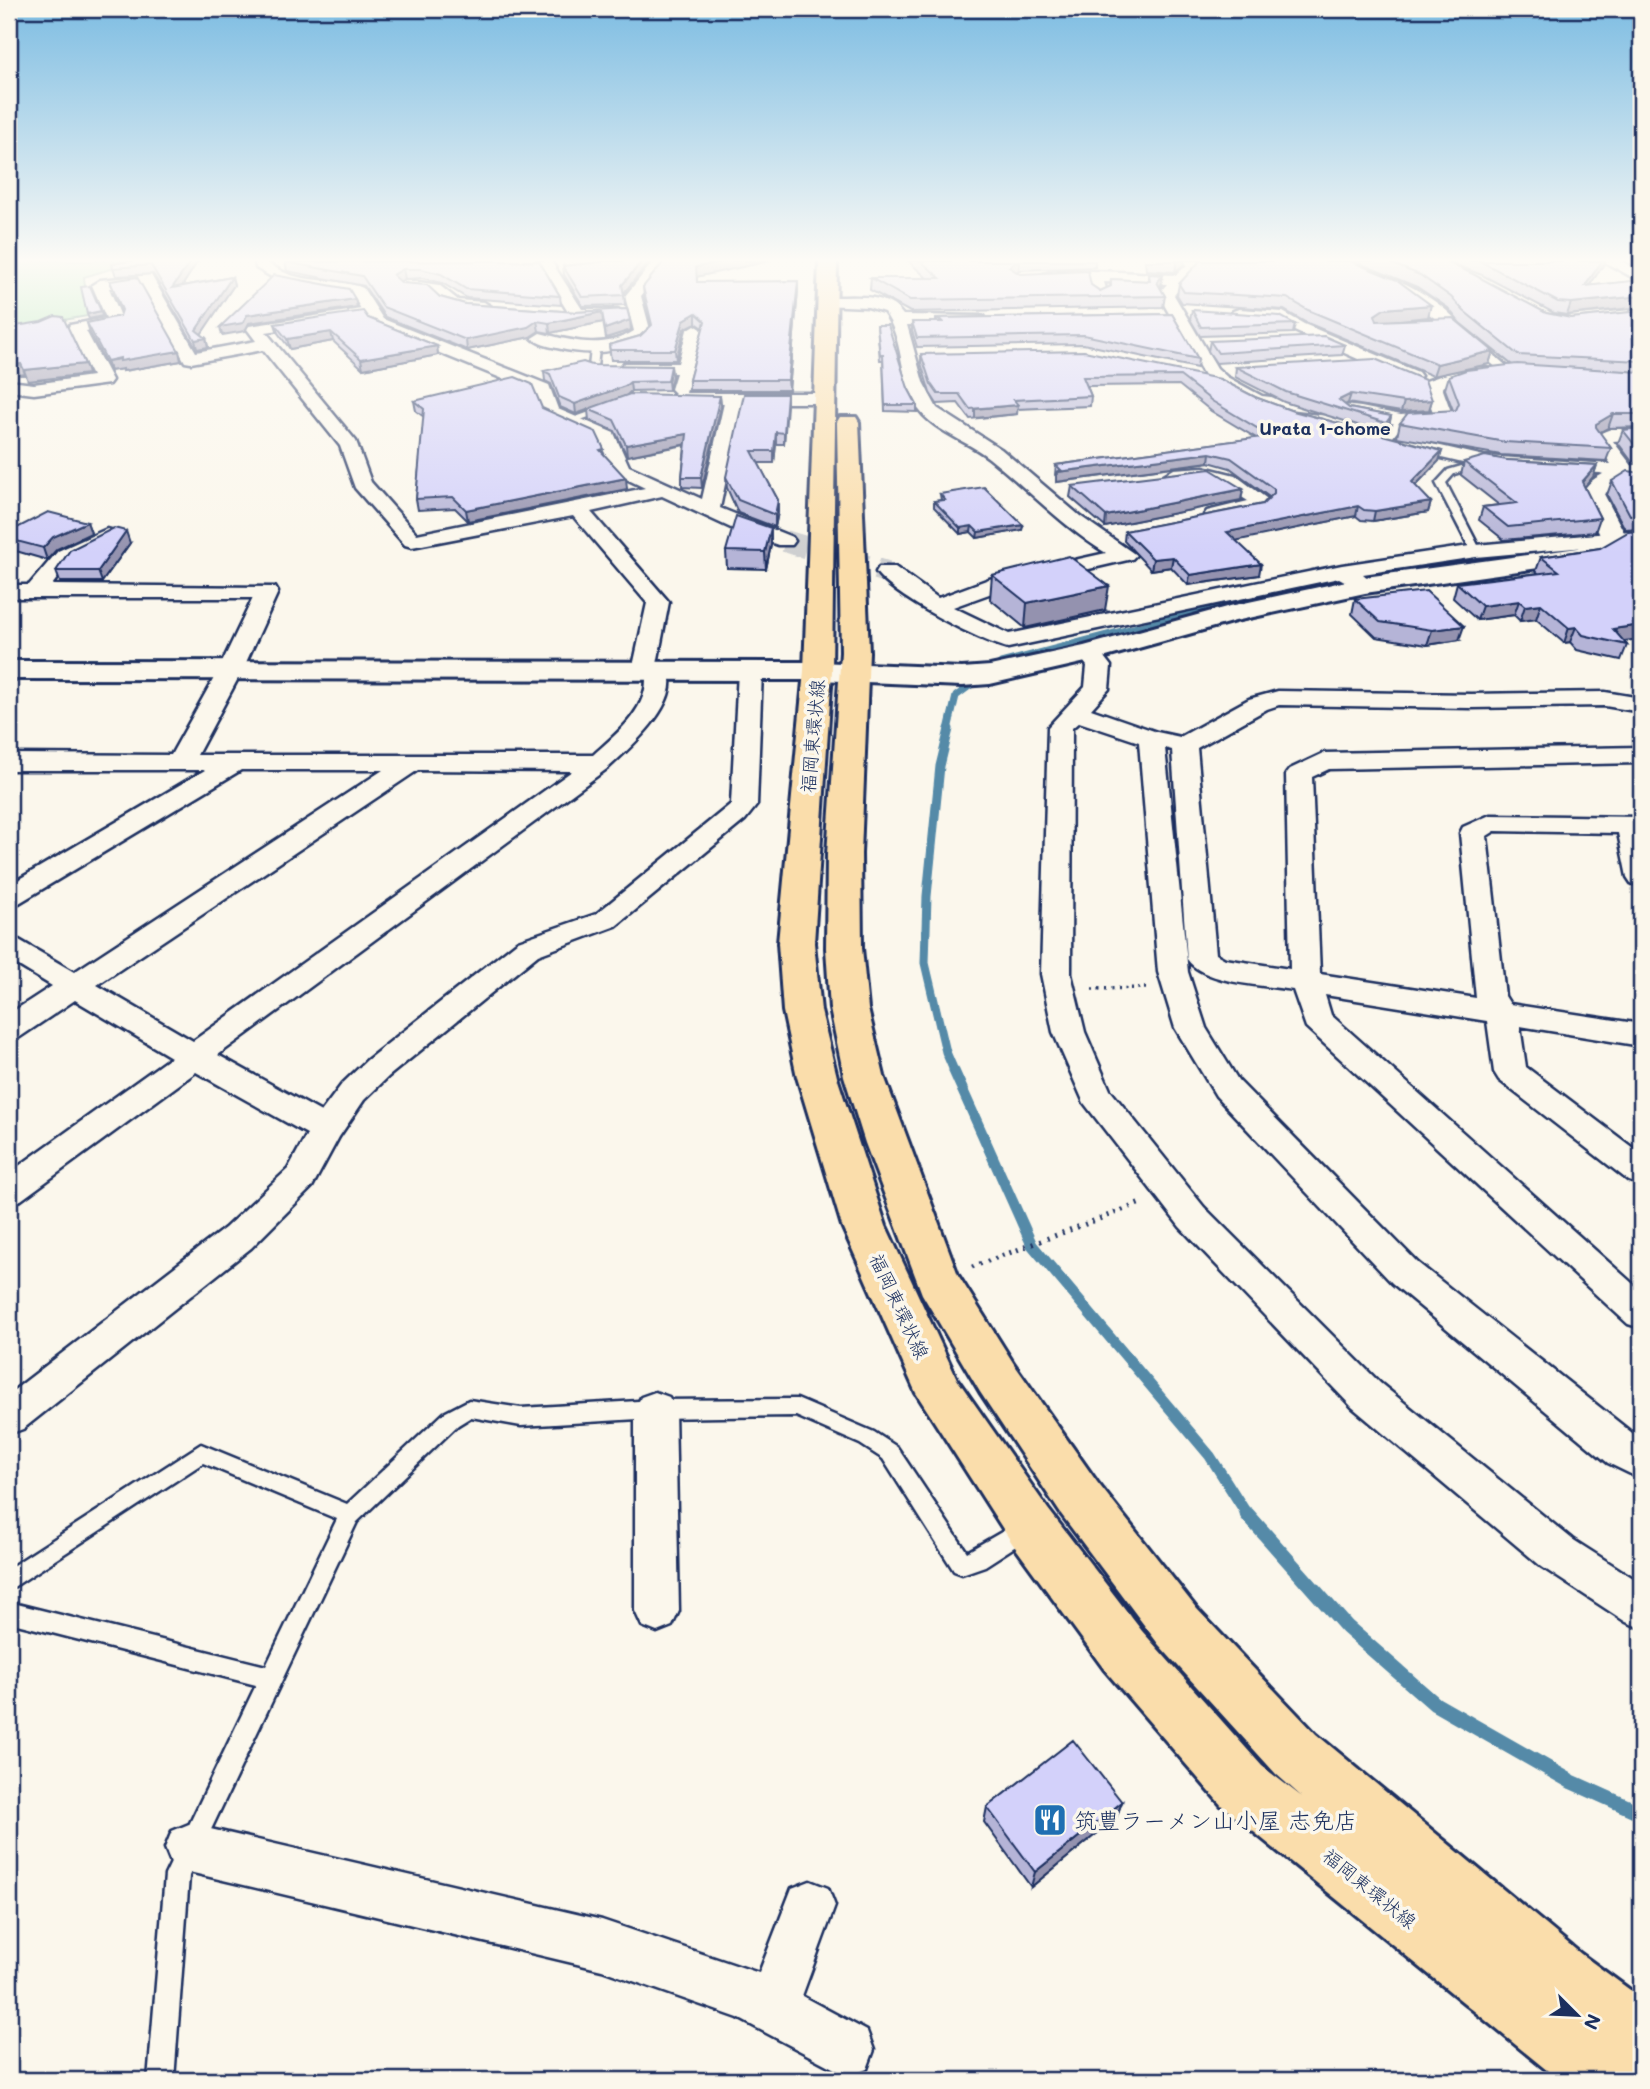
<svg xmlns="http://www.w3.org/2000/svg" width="1650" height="2089" viewBox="0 0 1650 2089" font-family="Mali,'Klee One',sans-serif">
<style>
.green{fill:#a2e5b0;stroke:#5e8a87;stroke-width:2}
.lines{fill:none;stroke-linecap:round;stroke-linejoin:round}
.stream-far3{stroke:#548aa8;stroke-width:7}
.stream-far2{stroke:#548aa8;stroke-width:9}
.stream-far1{stroke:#548aa8;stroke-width:11}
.stream{stroke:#548aa8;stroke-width:15}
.minor-tunnel{stroke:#cecfd0;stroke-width:22;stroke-dasharray:22 10;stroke-linecap:butt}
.service-casing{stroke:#1b2f5e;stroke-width:5}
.minor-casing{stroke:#1b2f5e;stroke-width:5}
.tertiary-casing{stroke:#1b2f5e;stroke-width:6}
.primary-casing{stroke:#1b2f5e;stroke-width:6}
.path-far1{stroke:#1b2f5e;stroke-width:3.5;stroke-dasharray:2 4.5;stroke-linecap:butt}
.path{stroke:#1b2f5e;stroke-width:5;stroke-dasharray:2 6;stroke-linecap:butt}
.service{fill:#fbf7ec;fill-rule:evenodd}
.minor{fill:#fbf7ec;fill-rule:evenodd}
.tertiary{fill:#fbf7ec;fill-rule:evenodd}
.primary{fill:#faddab;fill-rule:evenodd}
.wall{fill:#b5b4d7;stroke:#1b2f5e;stroke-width:2}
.shaded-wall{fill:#9492af;stroke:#1b2f5e;stroke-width:2}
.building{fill:#d3d1fa;stroke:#1b2f5e;stroke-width:2}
.labels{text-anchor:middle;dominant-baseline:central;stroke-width:7;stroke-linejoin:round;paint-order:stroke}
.far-neighbourhood-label{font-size:18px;font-weight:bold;fill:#1b2f5e;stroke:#fbf7ec}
.street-label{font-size:19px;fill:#1b2f5e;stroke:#fbf7ec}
.near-poi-label{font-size:23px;fill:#1b2f5e;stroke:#fbf7ec;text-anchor:start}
</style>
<rect width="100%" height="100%" fill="#fbf7ec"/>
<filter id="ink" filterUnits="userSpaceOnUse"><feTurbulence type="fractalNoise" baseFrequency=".0143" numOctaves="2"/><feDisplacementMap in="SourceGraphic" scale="14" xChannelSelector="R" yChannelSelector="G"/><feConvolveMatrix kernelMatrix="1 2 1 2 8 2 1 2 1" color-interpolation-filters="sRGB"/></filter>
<g filter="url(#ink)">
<!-- green -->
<path class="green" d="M9,261H124L127,264L84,277L88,316L9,329Z"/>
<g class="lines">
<!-- stream-far3 -->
<path class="stream-far3" d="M948,730L956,696L1001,663L1240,600L1409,568L1550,552"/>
<!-- stream-far2 -->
<path class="stream-far2" d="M949,729L940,766L927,896L925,963L946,1052L955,1073"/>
<!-- stream-far1 -->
<path class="stream-far1" d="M954,1071L1032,1245L1210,1456L1248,1516"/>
<!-- stream -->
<path class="stream" d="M1247,1514L1347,1627L1435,1704L1572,1782L1641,1813"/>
<!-- minor-tunnel -->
<path class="minor-tunnel" d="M785,541L887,572"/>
<defs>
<path id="service" d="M1473,342H1479L1510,369L1524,372C1504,382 1487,358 1473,346Z
M595,347L599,349L597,367L593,370L589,367L591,349Z
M604,407L611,409L575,422L567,420Z
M1398,418L1406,420L1389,442H1383L1381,440Z
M1482,460L1487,463L1485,465L1454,474L1446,483L1481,551L1476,554L1471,551L1436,483L1448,470Z
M797,1399L874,1432L897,1447L967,1552L1026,1518L1033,1521L1036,1528L1033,1535L985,1566L962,1574L954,1571L883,1459L860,1444L796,1416L655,1418L521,1426L471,1417L458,1425L357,1522L189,1876L174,2080H148L165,1875L256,1685L9,1622V1602L266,1666L337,1519L203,1463L9,1590V1568L201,1444L347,1504L444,1413L469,1400L521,1408L655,1400Z"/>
<path id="minor" d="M255,261C270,261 273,268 288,274C312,283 340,278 363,288L383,319L549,385L558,409L614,433L629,466L702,499L724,403L671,402L668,398L675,393L671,389L676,373L630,372L624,371L621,367L624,363H678L687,330L695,325L703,330L686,393H825L834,398L825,403H742L720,508L792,537L795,541L792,545H778L731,528L662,496L591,512L669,602L657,664L665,666C688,698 629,749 608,768L218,1055L321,1112L342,1084L367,1060L518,941L596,914L731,804L738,671L742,666H758L762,671L757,805L745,820L616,926L538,955L389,1076L364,1100L339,1137L312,1187L251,1248L23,1429L9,1434V1394L225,1228L288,1169L307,1134L196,1072L21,1200L9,1204V1173L171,1057L75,1000L20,1037L9,1040V1014L52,986L9,960V938L19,940L74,972L383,770H241L19,903L9,906V885L205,770H9V754L171,755L219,669L253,598H9V585H29L58,551L107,529L114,531L117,535L114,539L72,559L52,585L275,587L278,592L243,669L197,755H593C615,735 647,711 646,678L636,676L632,671L647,603L573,516L412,547L405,545L355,488L340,446L263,350L191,363L185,362L141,283L109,288L123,321L121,324L86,331L112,380L109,384L34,394L9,391V381L34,384L92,376L68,328L70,325L106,318L92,285L100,280L151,275L196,352L256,341L247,329L249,326L361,309L352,294L277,280L256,268ZM366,317L371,325L535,392L544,416L599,440L614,473L645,488L417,534L371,482L356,441L266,332ZM418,770L572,771L193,1041L97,985Z
M537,261H551L582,309H618L626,314L618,319L571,317Z
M654,261H669L641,296L651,333L649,336C620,354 590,356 557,348C548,346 538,344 532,338L540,333C573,341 603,350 634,331L625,296Z
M1185,261H1200L1202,265L1174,295L1217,368L1227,377L1262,396L1361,407L1401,415L1433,412L1423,385L1426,381C1442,375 1484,359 1498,373L1495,377L1462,380L1442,387L1453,417L1444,422L1401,425L1361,417L1261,406L1215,385L1204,375L1158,294L1167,284L1104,282L1108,296L1100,301L1092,296L1089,280L1047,281L1039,276C1051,265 1153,275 1176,275L1187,265Z
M1326,261C1366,261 1432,291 1458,322L1456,325H1444L1395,289Z
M1603,261H1621L1641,272V282Z
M405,280L439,285L458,300L484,302L492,307L484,312L454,309L430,292L400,288L397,285L400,282Z
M827,297C853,298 886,291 903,315L984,316L986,319L984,322L978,324L907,325L923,382L937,408L1001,449L1080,516L1136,555L1132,559L1003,589L953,607L1009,634L1342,565L1476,545L1641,530V542L1476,557L1363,574L1376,585L1373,590L1365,592L1339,578L1008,648C977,640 894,597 876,572L879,567H895L938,598L989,579L1106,553C1063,527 1028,489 989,458C965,439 931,431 915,404C899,376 904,338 884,312L868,307L821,305L819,302Z
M1239,309L1283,312L1304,324L1418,372L1421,376L1412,381L1406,380L1292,330L1279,322L1233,317L1231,314L1233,311Z
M1611,429H1641V439L1613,441L1636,471L1641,473V485L1600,473L1484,468L1395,447L1393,443L1402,437L1484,456L1611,464L1593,439L1595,435Z
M1203,467L1235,475L1270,501L1260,511L1214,521L1207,519L1204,515L1207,511L1248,501L1214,480L1174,481L1164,475L1174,469Z
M1089,646L1097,648L1111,666L1109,689L1091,709L1157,732L1180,737L1249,699L1278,691L1471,694L1605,692L1641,698V712L1605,706L1471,708L1279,705L1267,709L1197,748L1216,954L1225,959L1290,969L1286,774L1290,769L1324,753L1641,747V763L1329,769L1312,777L1320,974L1476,998L1460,833L1463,827L1490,815L1641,817V886L1631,883L1627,877L1618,833L1495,831L1487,836L1505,996L1510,1004L1641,1024V1046L1520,1026L1526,1067L1641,1154V1185L1629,1181L1499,1080L1494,1072L1487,1021L1325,995L1331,1015L1641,1291V1328L1628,1324L1306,1027L1293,990C1265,985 1203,984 1187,959L1172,750L1165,748L1188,972L1206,1028L1238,1080L1418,1263L1641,1440V1479L1608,1463L1392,1283L1216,1096L1175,1028L1158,972L1139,742L1079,722L1072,728L1071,974L1085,1032L1110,1090L1204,1207L1380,1383L1572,1539L1641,1583V1628L1626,1622L1542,1567L1352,1407L1180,1227L1084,1103L1053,1032L1041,974L1048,727L1085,687L1087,666L1077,653L1081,648Z
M655,1392L669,1397L675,1409L679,1611L672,1626L657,1632L642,1626L635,1611V1409L641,1397Z
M189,1824L602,1920L759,1973L792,1888L810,1881L828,1888L835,1906L802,1996L867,2031L874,2050L867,2069L848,2076L738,2018L602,1970L189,1872L172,1865L165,1848L172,1831Z"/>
<path id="tertiary" d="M1641,464V478L1622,482L1604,494L1627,538L1623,543L1594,560L1365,593L1235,621L1099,659L990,684L962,686L818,680L9,679V661L818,662L962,668L990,666L1084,646L1230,606L1365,577L1578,548L1600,535L1580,494C1595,472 1616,468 1641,464Z"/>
<path id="primary" d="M819,261H837L832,671L814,943L821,1011L837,1077L886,1226L957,1379L1048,1509L1142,1631L1262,1766L1302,1797L1276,1774L1159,1645L1061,1514L980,1392L922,1294L865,1143L844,1076L830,1009L826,948L827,854L841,652L837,422L840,417H856L859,422L869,652L861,854L862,948L868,1009L884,1076L958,1275L1014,1364L1097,1482L1197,1609L1316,1734L1581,1954L1641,1998V2070L1638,2069L1641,2080H1559L1222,1806L1104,1669L1012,1543L916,1393L842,1226L797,1077L783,1011L778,943L804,671Z"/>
</defs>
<!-- service casing -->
<use href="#service" class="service-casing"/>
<!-- minor casing -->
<use href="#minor" class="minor-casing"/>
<!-- tertiary casing -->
<use href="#tertiary" class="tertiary-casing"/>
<!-- primary casing -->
<use href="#primary" class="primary-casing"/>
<!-- path-far1 -->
<path class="path-far1" d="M1092,989L1146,988"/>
<!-- path -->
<path class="path" d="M972,1267L1141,1203"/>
<!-- service -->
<use href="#service" class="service"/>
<!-- minor -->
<use href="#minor" class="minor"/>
<!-- tertiary -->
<use href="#tertiary" class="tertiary"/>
<!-- primary -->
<use href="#primary" class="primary"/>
</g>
<!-- wall -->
<path class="wall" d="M198,261L182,286L232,277L234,285L201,334L206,338L208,347L197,349L153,274L116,276L112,264Z
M539,261L560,296L561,305L467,298L442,283L422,278L405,279L400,281L440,297L465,304L576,312L627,309L631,330L606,338L603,322L550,333L539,331L530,337L467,350L385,317L364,286L287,271L285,262Z
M908,261H1095V267L1019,270L1017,272L1020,274L1091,285L1100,291L1110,287L1111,279L1148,281L1149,274L1161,286L1160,288L1165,296L1163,307L910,312L870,290L871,278H927Z
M1145,261H1184V264L1175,272L1146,270Z
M1200,261H1444L1546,313L1571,318L1641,311V427L1608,428L1599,433L1611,448L1606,461L1501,455L1397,437L1400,423L1453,410L1445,389L1449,376L1512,365L1460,323L1448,308L1417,287L1361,264L1355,263L1428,317L1390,321L1493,351L1489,364L1433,376L1305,322L1284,310L1182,303L1177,295L1179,284Z
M1445,261H1605L1589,286L1641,280V308L1567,315L1554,313L1482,275Z
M602,262L624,294L625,305L583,306L564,275L563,266Z
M697,276V282L798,290L789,390H689V380L703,328L696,323L684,329L676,360H611L609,345L640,336L651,326L644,297L643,287Z
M110,281L181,361L123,371V369L110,371L90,333L87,323L120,316L122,312Z
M1192,310L1295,324L1293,333L1200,336L1190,319Z
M1172,314L1198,359L1197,368L1083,344L917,347L912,331V322H936V318Z
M368,318L437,346L438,355L363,369L333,341L290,349L278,333L275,324Z
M877,325L908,388L917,405V412L885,411L883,360H880Z
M1210,341L1345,345L1342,355L1216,363L1208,351Z
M921,354L1220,379L1255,397L1293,411L1442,451L1439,461L1415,486L1431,502L1428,512L1373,521L1361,520L1356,516L1235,540L1259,575L1188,585L1171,567L1151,570L1124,541L1125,531L1263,504L1269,497L1230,468L1209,462L1056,482V476L1055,475L1056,465L1256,438L1211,411L1179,385L1087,386L1091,396L1090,406L1017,409V414L970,419L958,403L937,404L930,393L921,363Z
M671,366L672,376L669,390L631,391L627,396H720L721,406L702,488L682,487V477L685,445L627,456L615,431L589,420L588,410L576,414L560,407L551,384L545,381L544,371Z
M1236,367L1432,400L1429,410L1401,412L1348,403L1345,405L1349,408L1391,416L1389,426L1383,433L1284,402L1235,377Z
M787,394L784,444H776L774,463H758L778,500V512L775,527L738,513L727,488L726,477Z
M414,401L605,456L627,489L468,521L455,508L418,510L416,499L424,417L416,411Z
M1641,428V462L1633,463L1618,443L1623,430Z
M1507,460L1597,465L1593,477L1584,487L1600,518L1595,532L1504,540L1479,520L1483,507L1499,505L1461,475L1464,462Z
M1641,473V528L1625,529L1607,495L1612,481Z
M1072,486L1243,489L1241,500L1105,527L1070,497Z
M940,494L1023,525L1022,530L977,538L971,532L960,534L934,507V501L941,500Z
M87,522L91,533L57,549L47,560L9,549V532Z
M130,543L102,582H60L56,571Z
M771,545L766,569L727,568L726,551Z
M1600,548L1624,641L1627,645L1621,660L1577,650L1570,642L1564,643L1536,619L1520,621L1514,615L1477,620L1453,598L1457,583L1538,573L1536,571L1541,557Z
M992,575L1105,610L1025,628L990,599Z
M1355,599L1459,640L1427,645L1376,637L1352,614Z
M1122,1802L1116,1818L1031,1887L984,1822L987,1807Z"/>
<!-- shaded-wall -->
<path class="shaded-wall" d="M191,261H198L175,297L172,288Z
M642,261H650L623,294L622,285Z
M726,261H770L696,277V267Z
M1017,261H1020L1019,270L1009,279V267Z
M1177,261H1184V264L1175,272Z
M1602,261H1605L1604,264L1581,298L1585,286Z
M403,269L405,279L395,284L393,275Z
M1163,275L1161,286L1155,294L1157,282Z
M232,277L234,285L198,339L196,330Z
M798,281V290L789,390L788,380Z
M1641,296V307L1567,315L1571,303Z
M355,299L357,307L249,323L245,331L222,335L220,327L247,315Z
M1431,305L1428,317L1381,322L1372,328L1375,315L1384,309Z
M101,311L102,316L89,319L87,314Z
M602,312L603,322L550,333L549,323Z
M696,313V323L684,329L676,360L675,350L684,320Z
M630,320L631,330L606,338L605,329Z
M537,321L539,331L530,337L467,350L466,340Z
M331,332L333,341L290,349L287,339Z
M206,338L208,347L197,349L195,340Z
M437,346L438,355L363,369L361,359Z
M179,351L181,361L123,371V369L110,371L107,361Z
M1493,351L1489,364L1433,376L1437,364Z
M21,364L25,374L20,375L16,365Z
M85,364L88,374L28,381L24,370Z
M671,366L672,376L669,390L668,381Z
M630,382L631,391L626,396L576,414L575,404Z
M787,394V406L784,444V433Z
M1351,394L1348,403L1339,408V400Z
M720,396L721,406L702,488L701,477Z
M1432,400L1429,410L1401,412L1404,402Z
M1018,405L1017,414L975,418V409Z
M1613,414L1608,428L1591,437L1596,424Z
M1391,416L1389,426L1383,433L1386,423Z
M776,432V444L774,463V451Z
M687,434V444L627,456L626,445Z
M1442,451L1439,461L1409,492L1412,482Z
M1210,453L1209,462L1056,482L1057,472Z
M1597,465L1593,477L1578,495L1582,482Z
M626,478L627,489L468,521L466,510Z
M1243,489L1241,500L1105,527L1106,516Z
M778,500V512L775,527V515Z
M1431,502L1428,512L1373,521L1375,511Z
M1358,506L1356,516L1225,543L1227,532Z
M87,522L91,533L57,549L47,560L43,548L53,537Z
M1023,525L1022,530L977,538L978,532Z
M972,526L971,532L960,534V528Z
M771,528V545L766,569L765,552Z
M126,531L130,543L102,582L98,571Z
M1173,557L1171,567L1151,570L1153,559Z
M1261,564L1259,575L1188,585L1190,575Z
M1109,586L1105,610L1025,628L1027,603Z
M1519,601L1514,615L1477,620L1482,606Z
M1541,604L1536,619L1520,621L1525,606Z
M1641,625V639L1616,642L1613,629Z
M1464,626L1459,640L1427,645L1432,630Z
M1576,627L1570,642L1564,643L1569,628Z
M1122,1802L1116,1818L1031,1887L1035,1872Z"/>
<!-- building -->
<path class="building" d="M130,261H191L172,288L232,277L196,330L206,338L195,340L151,265L113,268L112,264Z
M539,261L560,296L466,289L441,274L421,269H403L393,275L402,283L427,285L440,297L465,304L576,312L627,309L630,320L605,329L602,312L549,323L537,321L528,327L466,340L383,307L362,276L285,262Z
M603,261H642L622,285L624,295L582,297L563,266L602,262Z
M664,261H726L696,267L697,282L798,281L788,380H689L705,321L696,313L684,320L675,350H610L609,345L640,336L652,325L643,287Z
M921,261H1017L1009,267L1020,274L1088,271L1091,285L1100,291L1111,286V279L1150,281L1149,274L1163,275L1157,282L1165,296L910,300L871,278H940Z
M1200,261H1350L1397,280L1431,305L1384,309L1375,315L1377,321L1453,318L1493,351L1437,364L1308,310L1287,298L1184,292L1179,284Z
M1385,261H1444L1473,274L1546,313L1571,318L1641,311V361L1518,355L1464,311L1451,297L1420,275Z
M1480,261H1602L1585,286L1641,280V296L1571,303L1558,302Z
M274,275L349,289L355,299L247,315L243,323L220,327Z
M137,277L179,351L120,361V358L107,361L87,323L120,316L122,310L110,281Z
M90,286L101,311L87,314L81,287Z
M1192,310L1280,316L1295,324L1201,327Z
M363,311L368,318L437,346L361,359L331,332L287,339L275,324Z
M1172,314L1198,359L1084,335L917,338L912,322H944L936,318Z
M55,316L63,317L85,364L24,370L21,364L16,365L9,338V327L41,322Z
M877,325H888L908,388L917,405H885L883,354H880Z
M1324,336L1345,345L1218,353L1210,341Z
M1084,351L1220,379L1255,397L1293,411L1442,451L1412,482L1431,502L1375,511L1364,510L1358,506L1227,532L1261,564L1190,575L1173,557L1153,559L1125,531L1263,504L1274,493V489L1231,458L1210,453L1057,472L1061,470L1056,465L1270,436L1212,401L1180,376L1083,377L1091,396L1014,400L1018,405L970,409L959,394H938L931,384L921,354Z
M1375,359L1425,380L1432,400L1404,402L1351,394L1339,400L1349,408L1391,416L1386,423L1286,392L1236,367Z
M583,362L592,365L671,366L668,381L630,382L625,386L575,404L559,397L550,374L544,371Z
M1517,364L1641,372V414H1613L1596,424V427L1611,448L1505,442L1400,423L1408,413L1456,410L1459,403L1449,376L1466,370Z
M515,377L532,384L542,408L596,432L604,449L600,450L626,478L466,510L453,497L416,499L424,409L414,401Z
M630,394L720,396L701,477H682L687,434L626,445L614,420L588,409Z
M744,394H787L784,433L776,432L774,451H752L778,500L775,515L738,500L726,477Z
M1641,428V449H1638L1623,430Z
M1485,456L1507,460L1597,465L1582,482L1600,518L1508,527L1483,507L1517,503L1464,462Z
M1210,469L1243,489L1106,516L1072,486Z
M1628,471L1641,473V514L1630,515L1612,481Z
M984,487L1023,525L978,532L972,526L960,528L934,501L945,500L940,494Z
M48,512L87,522L53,537L43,548L9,539V532Z
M736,516L771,528L765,552L726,551Z
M114,528L126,531L98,571H56L70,550Z
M1641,531V625L1613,629L1627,645L1583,635L1576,627L1569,628L1541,604L1525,606L1519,601L1482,606L1457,583L1559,571L1541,557L1600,548L1628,532Z
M1069,556L1109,586L1027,603L992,575Z
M1426,591L1464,626L1432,630L1380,622L1355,599Z
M1073,1740L1122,1802L1035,1872L987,1807Z"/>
</g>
<!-- sky -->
<linearGradient id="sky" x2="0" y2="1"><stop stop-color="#7cbce2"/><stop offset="0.47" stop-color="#fdfbf6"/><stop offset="1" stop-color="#fdfbf6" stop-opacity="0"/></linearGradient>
<rect width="1650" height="554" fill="url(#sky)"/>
<!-- icons -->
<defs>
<symbol id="restaurant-square" viewBox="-11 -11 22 22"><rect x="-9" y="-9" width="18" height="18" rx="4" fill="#1f6fb2" stroke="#fbf7ec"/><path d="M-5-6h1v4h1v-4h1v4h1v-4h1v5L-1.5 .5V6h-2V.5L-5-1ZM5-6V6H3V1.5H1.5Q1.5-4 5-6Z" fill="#fff"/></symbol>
</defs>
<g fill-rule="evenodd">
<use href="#restaurant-square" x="1031" y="1801" width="38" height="38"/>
</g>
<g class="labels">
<!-- far-neighbourhood labels -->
<g class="far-neighbourhood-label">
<text x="1325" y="428">Urata 1-chome</text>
</g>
<!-- street labels -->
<g class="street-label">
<text transform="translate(812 736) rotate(-85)">福岡東環状線</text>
<text transform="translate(900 1306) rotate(65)">福岡東環状線</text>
<text transform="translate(1370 1888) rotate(39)">福岡東環状線</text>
</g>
<!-- near-poi labels -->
<g class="near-poi-label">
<text x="1074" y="1820">筑豊ラーメン山小屋 志免店</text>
</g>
</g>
<!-- margin -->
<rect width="1650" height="2089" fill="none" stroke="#fbf7ec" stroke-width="35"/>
<rect x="18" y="18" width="1615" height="2054" fill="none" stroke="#1b2f5e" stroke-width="2.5" filter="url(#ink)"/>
<!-- north arrow -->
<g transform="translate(1577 2015) rotate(114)" stroke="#fbf7ec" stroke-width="5" paint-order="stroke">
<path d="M0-5L12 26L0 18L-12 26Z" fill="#1b2f5e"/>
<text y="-10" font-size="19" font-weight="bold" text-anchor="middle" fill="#1b2f5e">N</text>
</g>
</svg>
